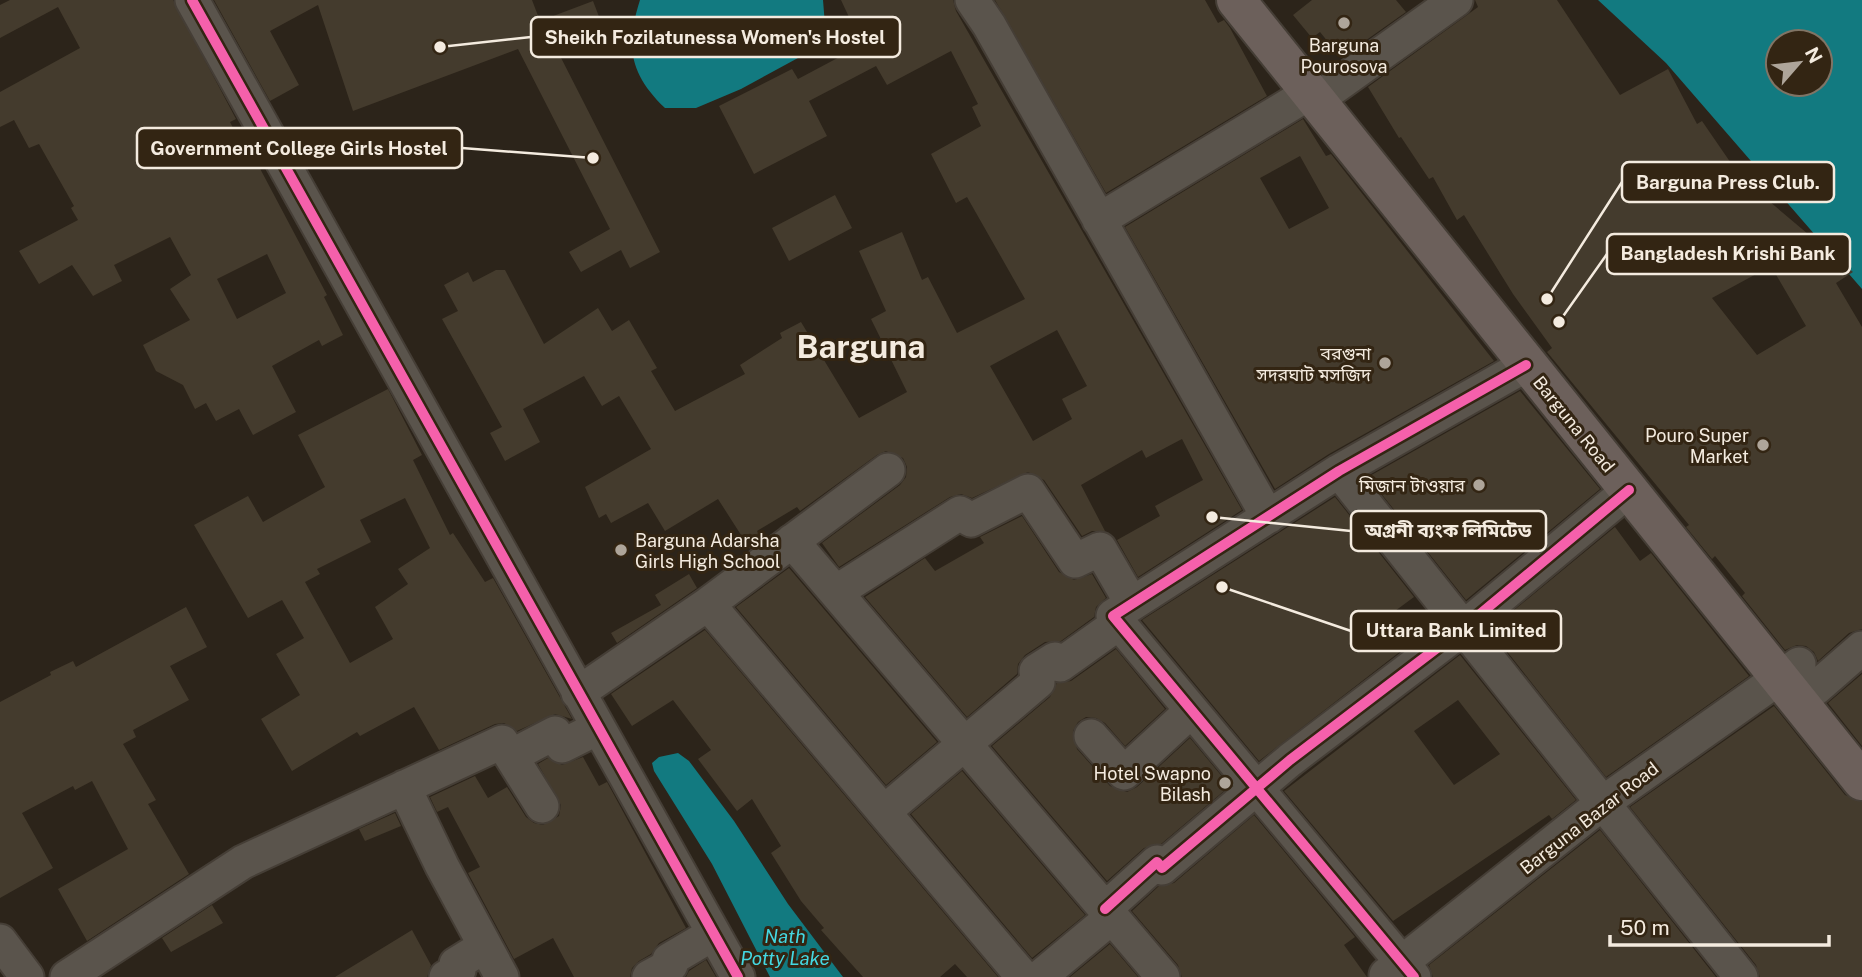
<svg xmlns="http://www.w3.org/2000/svg" width="1862" height="977" viewBox="0 0 1862 977" font-family="'Public Sans','Noto Sans Bengali',sans-serif">
<style>
.water{fill:#127a80;fill-rule:evenodd}
.building{fill:#443b2d;fill-rule:evenodd}
.lines{fill:none;stroke-linecap:round;stroke-linejoin:round}
.street-casing{stroke:#453e36;stroke-width:37}
.primary-casing{stroke:#453e36;stroke-width:42}
.street{stroke:#5a544c;stroke-width:33}
.primary{stroke:#6c605b;stroke-width:38}
.cycleway-casing{stroke:#332513;stroke-width:15}
.cycleway{stroke:#f560ab;stroke-width:10}
.poi-dot{fill:#aea59a;stroke:#332513;stroke-width:2.5}
.labels{text-anchor:middle;dominant-baseline:central;stroke-width:6;stroke-linejoin:round;paint-order:stroke}
.poi-label{font-size:18px;fill:#f4ebdf;stroke:#332513;text-anchor:end}
.street-label{font-size:18px;fill:#f4ebdf;stroke:#332513}
.water-label{font-size:19px;font-style:italic;fill:#44d8e2;stroke:#332513}
.town-label{font-size:32px;font-weight:bold;fill:#f4ebdf;stroke:#332513}
.leader{fill:none;stroke:#f4ebdf;stroke-width:2.5}
.callout-dot{fill:#f4ebdf;stroke:#332513;stroke-width:2.5}
.callout{fill:#332513;stroke:#f4ebdf;stroke-width:2.5}
.callout-label{font-size:19px;text-anchor:middle;font-weight:bold;fill:#f4ebdf}
</style>
<rect width="100%" height="100%" fill="#2c241a"/>
<!-- water -->
<path class="water" d="M640,0H823L825,25L809,52L741,89L696,108H665C630,74 625,47 640,0Z
M1598,0H1862V289L1666,63ZM1778,42H1820V84H1778Z
M678,753L689,761L734,821L788,904L843,977H770L712,864L654,771L652,763L659,757Z"/>
<!-- building -->
<path class="building" d="M10,0H173L236,119L230,122L251,163L256,161L327,295L324,297L343,335L322,346L319,340L272,366L296,412L253,435L239,409L216,421L206,403L195,409L183,385L156,371L143,345L190,320L170,289L191,275L170,237L114,265L122,281L93,296L72,265L39,284L19,251L78,220L71,208L74,206L39,144L29,148L14,120L0,127V92L80,48L58,7L0,38V5ZM267,254L286,293L237,319L217,279Z
M214,0H532L540,21L593,1L603,27L555,46L660,252L630,268L621,250L581,272L569,252L610,229L518,49L353,111L318,5L270,31L299,85L270,101Z
M841,0H953L956,11L1242,510L1138,577L1117,540L1160,516L1155,506L1203,480L1182,439L1146,458L1142,450L1081,485L1105,531H1092L1082,536L1044,480L1028,472L972,498L961,494L950,497L839,567L822,543L900,485L906,477L907,467L903,458L886,451L877,455L800,511L797,507L757,531L763,539L750,549L718,499L665,531L648,503L611,523L606,514L599,518L585,487L651,449L619,396L602,406L584,376L523,409L540,442L505,461L490,433L502,427L442,319L458,311L444,285L468,272L473,282L496,270H505L544,344L598,308L612,331L629,320L657,368L651,371L675,411L745,374L740,365L782,338L780,333L801,322L859,418L907,392L871,319L886,311L859,251L902,232L922,280L928,277L957,333L1025,299L967,197L956,203L931,154L981,126L972,107L978,104L951,51L887,85L876,66L809,101L827,136L754,174L719,106L792,69L798,79L862,45ZM1057,330L1087,386L1062,399L1072,419L1033,441L990,366Z
M995,0H1205L1218,23L1224,20L1230,28L1267,96L1106,193Z
M1312,0H1396L1406,12L1341,58L1320,32L1312,38L1293,15Z
M1475,0H1557L1620,95L1668,69L1697,124L1702,121L1757,201L1763,196L1853,272L1836,283L1862,327V629L1849,633L1818,661L1814,652L1806,646L1797,645L1785,650L1742,596L1745,593L1715,556L1712,559L1686,527L1689,525L1547,352L1552,348L1513,294L1464,215L1457,220L1433,177L1429,179L1401,137L1399,138L1368,87L1478,7ZM1771,266L1806,326L1757,355L1712,298Z
M1303,119L1326,156L1331,154L1494,361L1329,454L1275,489L1125,227ZM1300,156L1329,208L1289,229L1260,178Z
M835,195L852,228L789,261L772,228Z
M388,389L422,455L413,460L450,535L453,533L485,582L493,578L572,719L555,714L517,731L504,723L495,724L439,750L414,707L360,736L357,732L292,771L261,719L300,695L276,654L304,638L282,600L248,618L194,525L248,496L263,522L325,487L298,435ZM405,498L430,548L398,569L408,584L375,607L393,639L350,663L305,582L320,574L317,569L371,542L360,520Z
M1520,391L1600,489L1466,600L1368,477Z
M1335,497L1414,597L1395,611L1415,640L1259,761L1142,620Z
M1022,516L1059,572L1074,580L1092,574L1106,598L1096,607L1094,617L1061,641L1045,642L1025,655L1018,664L1017,674L967,717L865,597L925,558L935,571L984,543L980,537Z
M1615,527L1640,561L1651,553L1749,676L1606,777L1490,630Z
M789,568L937,742L886,785L736,607Z
M689,574L697,588L617,643L611,633L661,605L655,595Z
M186,607L207,647L170,666L189,700L133,730L136,737L123,744L156,800L148,804L189,874L87,941L58,889L128,849L92,781L75,790L73,786L22,813L53,868L0,898V702L51,675L50,672L73,661L76,667Z
M705,630L998,977H967L955,964L940,977H863L821,930L824,928L801,901L771,853L781,846L752,799L737,811L698,759L711,750L673,700L632,726L611,694Z
M1116,649L1165,709L1125,746L1105,723L1096,718L1086,717L1078,722L1073,731L1077,749L1110,786L1127,792L1137,787L1190,738L1230,786L1161,844L1144,848L1107,881L992,746L1050,697L1057,683L1071,681Z
M1460,655L1576,800L1552,819L1549,815L1393,921L1284,791ZM1458,700L1500,754L1454,785L1414,731Z
M1862,674V746L1828,703Z
M1774,706L1845,795L1862,802V977H1760L1756,965L1630,807Z
M583,757L599,786L607,782L686,928L659,943L651,954L639,961L632,968L630,977H574L553,938L514,959L468,873L480,867L448,807L437,812L430,797L475,776L488,798L507,787L526,817L534,823L543,825L559,816L561,805L538,764L548,758L562,765Z
M962,771L1085,915L1032,958L911,814Z
M395,813L401,826L365,841L359,829Z
M1254,815L1355,937L1344,945L1367,977H1182L1178,965L1132,911L1159,886L1174,883Z
M1600,830L1716,977H1433L1429,965Z
M212,905L223,923L171,952L162,938Z
M412,930L431,965L427,977H335Z
M1110,944L1138,977H1070Z
M706,960L716,977H686L689,971Z"/>
<g class="lines">
<defs>
<path id="street" d="M192,0L738,977
M972,0L989,25L1268,517
M1333,88L1456,0
M1099,220L1311,92
M1339,471L1741,977
M792,541L1163,977
M836,592L960,513L971,520L1028,491L1075,561L1100,549L1132,604
M708,604L1023,977
M1816,688L1862,648
M578,693L708,604L888,470
M1091,736L1124,773L1191,711
M511,756L555,733L562,746L598,728
M404,787L442,866L502,977
M885,811L1038,682L1036,671L1055,659L1060,665L1119,623
M1105,909L1157,862L1162,868L1290,760L1462,629L1629,490
M0,941L27,977
M1386,975L1604,802L1799,664
M67,977L243,862L502,742L542,806
M446,977L459,970L456,964L485,946
M649,977L671,965L669,960L713,934
M1040,977L1112,917
M1414,977L1113,616L1339,471L1526,365"/>
<path id="primary" d="M1236,0L1862,781"/>
</defs>
<!-- street casing -->
<use href="#street" class="street-casing"/>
<!-- primary casing -->
<use href="#primary" class="primary-casing"/>
<!-- street -->
<use href="#street" class="street"/>
<!-- primary -->
<use href="#primary" class="primary"/>
<defs>
<path id="cycleway" d="M192,0L738,977
M1105,909L1157,862L1162,868L1290,760L1462,629L1629,490
M1414,977L1113,616L1339,471L1526,365"/>
</defs>
<!-- cycleway casing -->
<use href="#cycleway" class="cycleway-casing"/>
<!-- cycleway -->
<use href="#cycleway" class="cycleway"/>
</g>
<!-- markers -->
<g class="poi-dot">
<circle cx="1344" cy="23" r="7"/>
<circle cx="1385" cy="363" r="7"/>
<circle cx="1763" cy="445" r="7"/>
<circle cx="1479" cy="485" r="7"/>
<circle cx="621" cy="550" r="7"/>
<circle cx="1225" cy="783" r="7"/>
</g>
<g class="labels">
<!-- poi labels -->
<g class="poi-label">
<text x="1344" y="45" text-anchor="middle">Barguna<tspan x="1344" dy="21">Pourosova</tspan></text>
<text x="1371" y="353">বরগুনা<tspan x="1371" dy="21">সদরঘাট মসজিদ</tspan></text>
<text x="1749" y="435">Pouro Super<tspan x="1749" dy="21">Market</tspan></text>
<text x="1465" y="485">মিজান টাওয়ার</text>
<text x="635" y="540" text-anchor="start">Barguna Adarsha<tspan x="635" dy="21">Girls High School</tspan></text>
<text x="1211" y="773">Hotel Swapno<tspan x="1211" dy="21">Bilash</tspan></text>
</g>
<!-- street labels -->
<g class="street-label">
<text transform="translate(1574 424) rotate(51)">Barguna Road</text>
<text transform="translate(1589 818) rotate(-38)">Barguna Bazar Road</text>
</g>
<!-- water labels -->
<g class="water-label">
<text x="785" y="936">Nath<tspan x="785" dy="22">Potty Lake</tspan></text>
</g>
<!-- town labels -->
<g class="town-label">
<text x="861" y="346">Barguna</text>
</g>
</g>
<!-- callouts -->
<path class="leader" d="M440 47L531 37M593 158L462 148M1547 299L1622 182M1559 322L1607 254M1212 517L1351 531M1222 587L1351 631"/>
<g class="callout-dot">
<circle cx="440" cy="47" r="7"/>
<circle cx="593" cy="158" r="7"/>
<circle cx="1547" cy="299" r="7"/>
<circle cx="1559" cy="322" r="7"/>
<circle cx="1212" cy="517" r="7"/>
<circle cx="1222" cy="587" r="7"/>
</g>
<g class="callout">
<rect x="531" y="17" width="369" height="40" rx="7"/>
<rect x="137" y="128" width="325" height="40" rx="7"/>
<rect x="1622" y="162" width="212" height="40" rx="7"/>
<rect x="1607" y="234" width="243" height="40" rx="7"/>
<rect x="1351" y="511" width="195" height="40" rx="7"/>
<rect x="1351" y="611" width="210" height="40" rx="7"/>
</g>
<g class="callout-label">
<text x="715" y="44">Sheikh Fozilatunessa Women's Hostel</text>
<text x="299" y="155">Government College Girls Hostel</text>
<text x="1728" y="189">Barguna Press Club.</text>
<text x="1728" y="260">Bangladesh Krishi Bank</text>
<text x="1448" y="537">অগ্রনী ব্যংক লিমিটেড</text>
<text x="1456" y="637">Uttara Bank Limited</text>
</g>
<!-- north arrow -->
<g transform="translate(1799 63) rotate(62)"><circle r="33" fill="#332513" stroke="#807465" stroke-width="2"/>
<path d="M0-5L12 26L0 18L-12 26Z" fill="#aea59a"/>
<text y="-10" font-size="19" font-weight="bold" text-anchor="middle" fill="#f4ebdf">N</text>
</g>
<!-- scale -->
<path d="M1610 935v10h219v-10" fill="none" stroke="#f4ebdf" stroke-width="3.5"/>
<text x="1620" y="935" font-size="21" fill="#f4ebdf" stroke="#332513" stroke-width="5" paint-order="stroke">50 m</text>
</svg>
